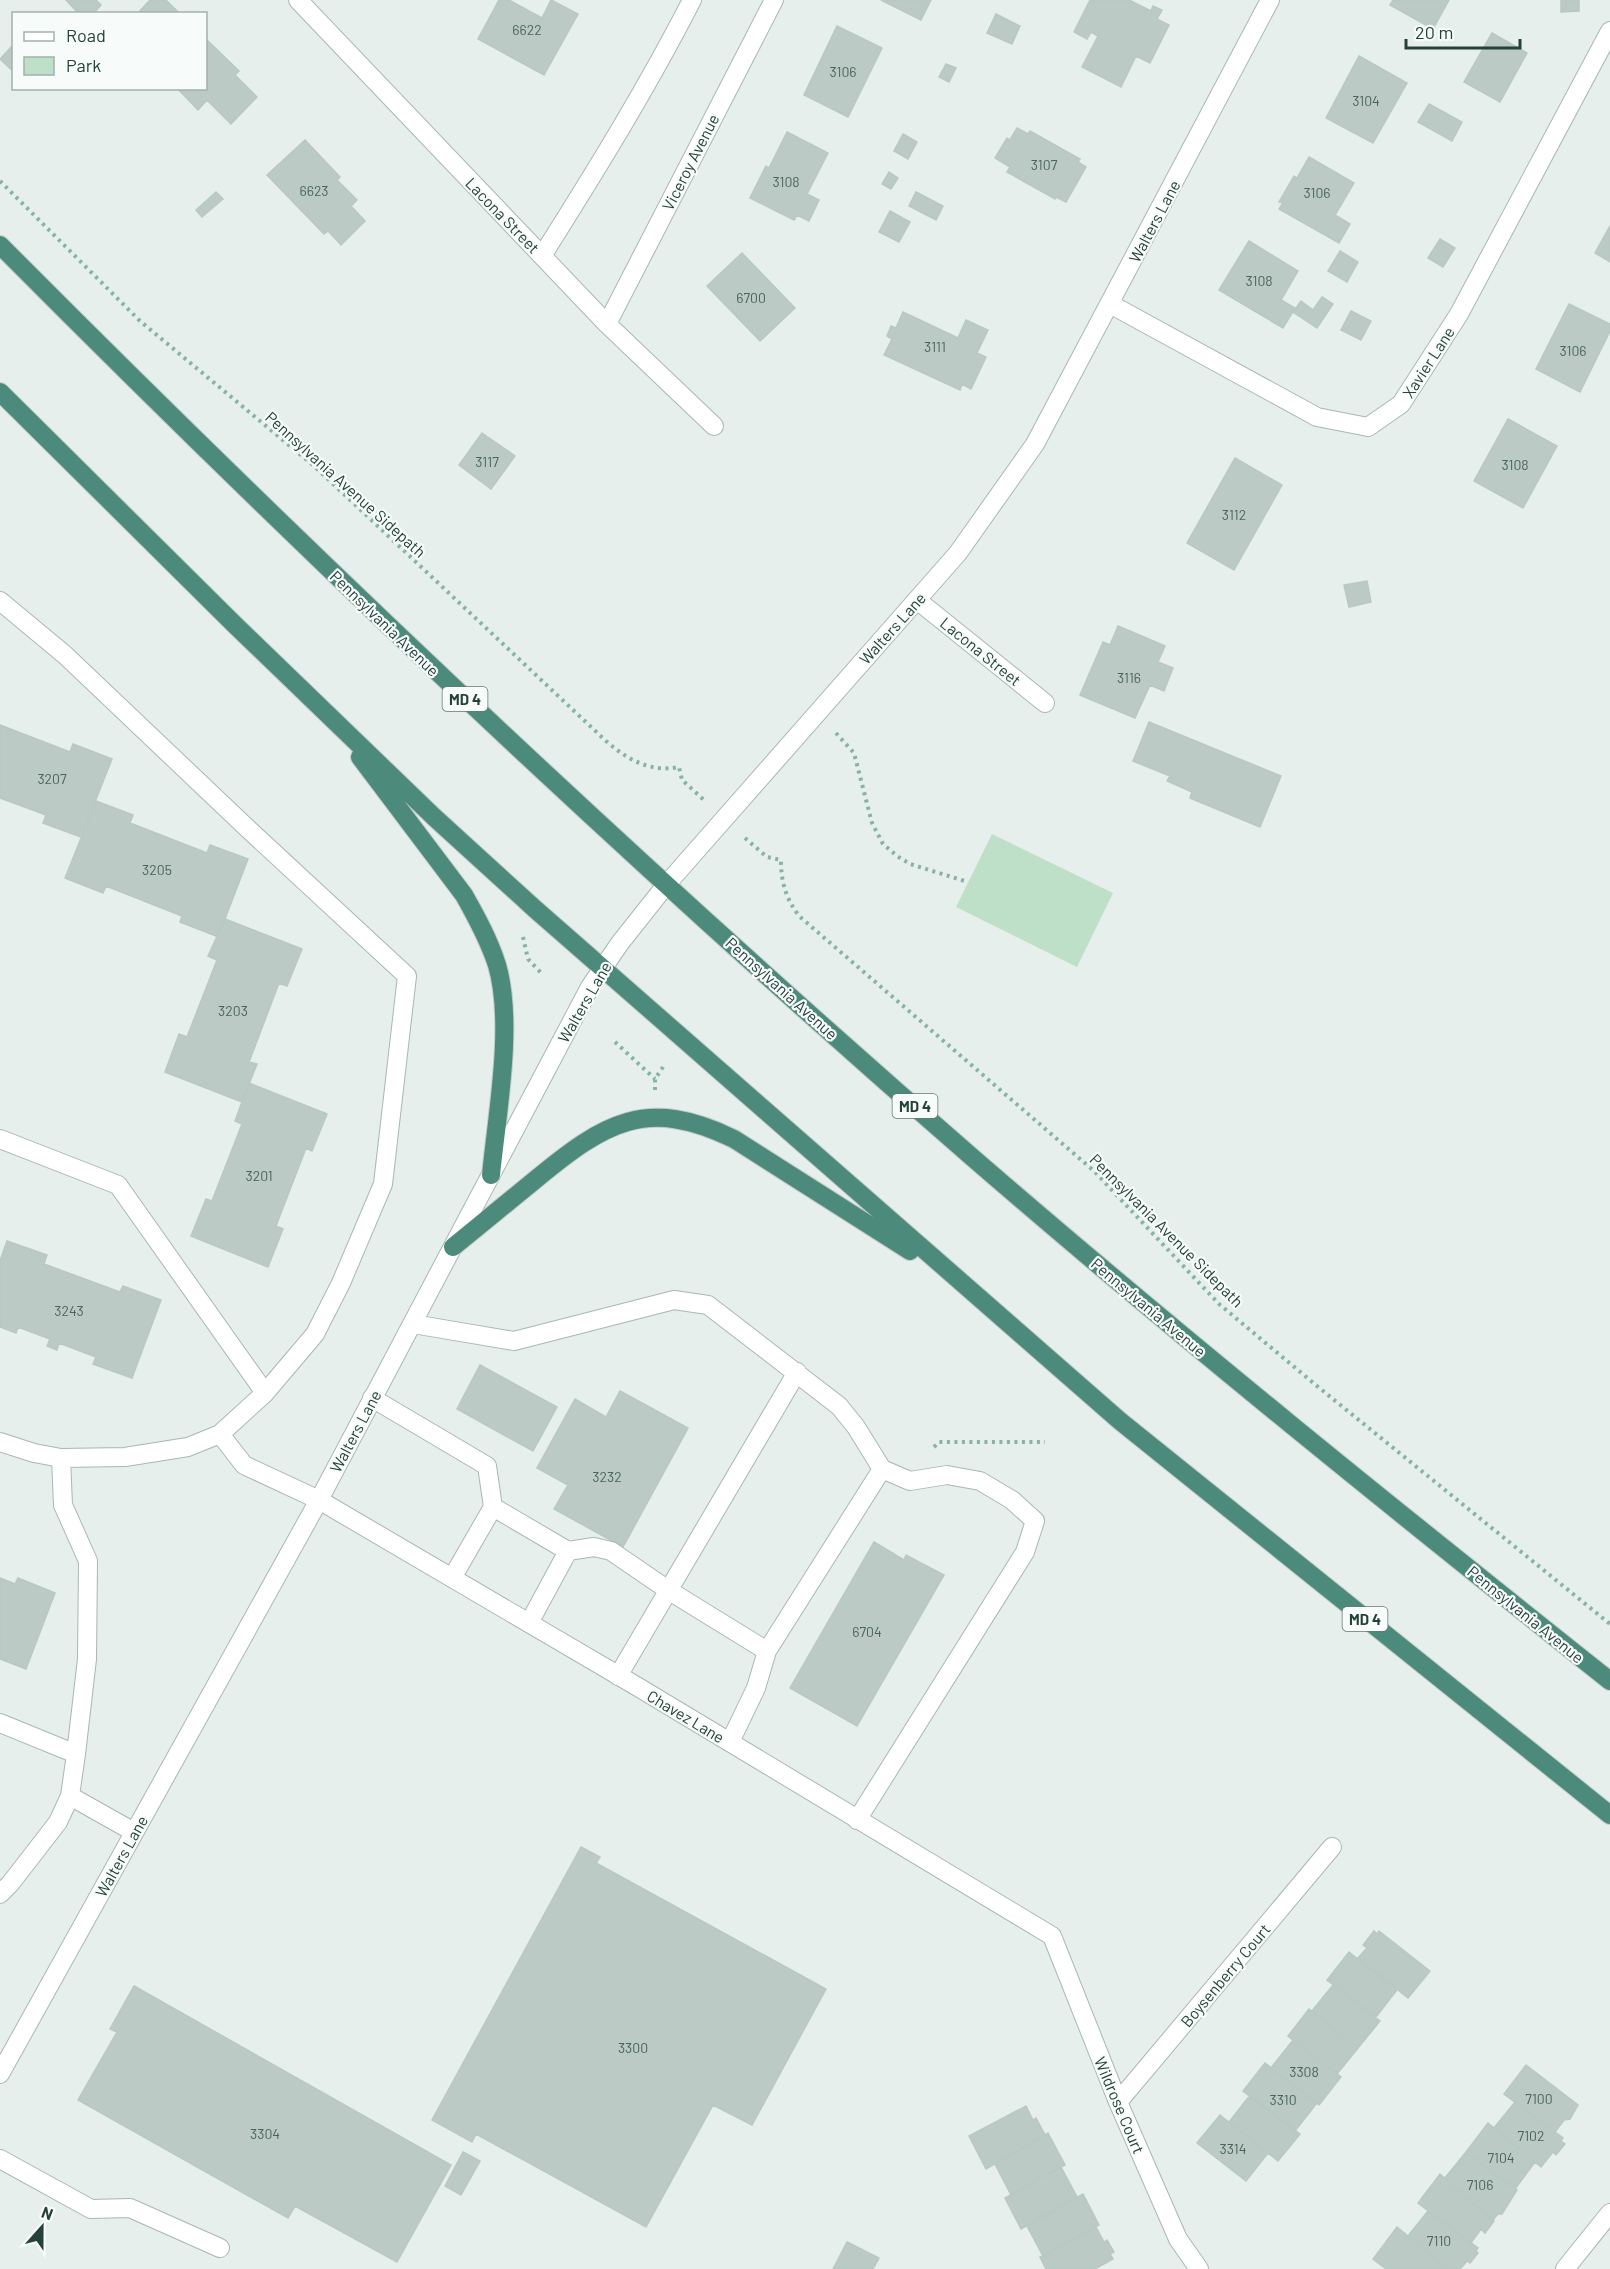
<svg xmlns="http://www.w3.org/2000/svg" width="1610" height="2269" viewBox="0 0 1610 2269" font-family="Barlow,sans-serif">
<style>
.green{fill:#bfe0c8}
.building{fill:#bbcac4;stroke:#b8c9c2;stroke-width:1.5}
.lines{fill:none;stroke-linecap:round;stroke-linejoin:round}
.service-casing{stroke:#a8b8b2;stroke-width:20}
.minor-casing{stroke:#a8b8b2;stroke-width:20}
.tertiary-casing{stroke:#a8b8b2;stroke-width:20}
.trunk-casing{stroke:#c2cac8;stroke-width:20}
.path{stroke:#86b3a5;stroke-width:4;stroke-dasharray:3 4.5;stroke-linecap:butt}
.service{stroke:#fff;stroke-width:18}
.minor{stroke:#fff;stroke-width:18}
.tertiary{stroke:#fff;stroke-width:18}
.trunk{stroke:#4c8a7c;stroke-width:18}
.labels{text-anchor:middle;dominant-baseline:central;stroke-width:4.5;stroke-linejoin:round;paint-order:stroke}
.number-label{font-size:14px;fill:#4a645c}
.shield{fill:#f7fbf9;stroke:#637a73;stroke-width:1.5}
.shield-label{font-size:15px;font-weight:bold;fill:#24423a}
.street-label{font-size:16px;fill:#24423a;stroke:#f7fbf9}
</style>
<rect width="100%" height="100%" fill="#e6efeb"/>
<!-- green -->
<path class="green" d="M992,834L1113,893L1077,967L956,907Z"/>
<!-- building -->
<path class="building" d="M66,0H96L101,5L93,14H79Z
M150,0H166L180,14H137Z
M499,0H509L542,18L551,0L578,14L544,75L478,39Z
M881,0H931L921,20Z
M1090,0H1129L1151,11L1153,6L1162,10L1157,19L1169,25L1150,63L1136,56L1121,87L1082,67L1098,36L1091,32L1087,39L1074,32Z
M1393,0H1449L1433,29L1390,5Z
M1561,0H1579V11L1561,12Z
M996,14L1020,26L1012,44L987,33Z
M837,26L882,48L848,117L804,95Z
M1492,33L1527,53L1500,102L1464,82Z
M206,39L239,71L235,75L257,97L231,124L207,100L198,110L177,88H206Z
M14,44V72L0,59Z
M1359,56L1407,83L1373,143L1326,118Z
M946,64L956,68L949,82L939,77Z
M1429,104L1462,122L1452,141L1418,122Z
M1017,128L1028,134L1030,131L1080,159L1078,162L1086,167L1066,202L1056,197L1055,199L1007,172L1010,167L995,158L1007,138L1010,140Z
M787,132L828,153L807,194L819,200L809,221L797,215L794,220L750,198L766,166L769,168Z
M903,134L917,142L908,159L894,151Z
M305,140L340,177L337,180L357,200L351,206L365,221L341,245L328,231L324,234L267,175Z
M1309,157L1354,183L1335,215L1350,224L1339,243L1279,209L1283,203L1279,202L1294,176L1297,178Z
M889,172L898,178L891,189L882,184Z
M216,192L223,199L202,217L196,210Z
M916,192L943,206L936,220L909,206Z
M890,211L910,222L899,242L879,232Z
M1610,226V262L1595,253Z
M1440,239L1455,248L1443,267L1428,258Z
M1249,241L1298,271L1281,300L1295,308L1283,328L1219,290Z
M1340,251L1358,262L1347,282L1328,271Z
M742,253L795,308L760,341L707,286Z
M1322,297L1333,304L1317,328L1293,312L1301,301L1313,310Z
M1569,304L1610,324V331L1580,392L1536,369Z
M1351,311L1371,321L1361,340L1341,330Z
M903,312L958,338L966,320L988,330L977,353L986,357L971,389L962,384L960,390L884,355L892,339L887,336L891,326L896,328Z
M1508,419L1557,446L1523,508L1474,481Z
M482,433L515,456L491,489L459,465Z
M1235,458L1282,485L1234,570L1187,543Z
M1367,581L1371,602L1349,607L1344,585Z
M1118,626L1165,646L1158,662L1173,668L1164,691L1150,685L1135,718L1080,695L1103,642L1110,645Z
M1149,722L1281,776L1260,827L1190,798L1192,792L1167,781L1170,776L1133,761Z
M0,725L70,752L73,744L112,759L81,837L43,823L46,815L0,798Z
M96,801L133,815L130,823L207,853L210,845L248,859L225,919L216,936L180,922L182,916L106,886L103,893L65,878Z
M225,919L302,949L287,986L279,983L249,1062L257,1064L242,1102L165,1072L179,1034L187,1037L217,960L208,956Z
M249,1083L327,1114L312,1151L306,1148L276,1226L283,1229L268,1267L191,1236L206,1199L212,1201L242,1124L235,1121Z
M7,1241L47,1255L44,1264L120,1292L123,1286L161,1300L132,1378L93,1364L96,1357L59,1343L57,1350L47,1346L50,1339L18,1327L16,1333L0,1327V1261Z
M480,1365L557,1407L533,1451L457,1409Z
M620,1391L688,1428L623,1547L554,1509L568,1485L537,1468L575,1399L606,1417Z
M874,1542L904,1560L906,1555L944,1575L857,1726L790,1688Z
M0,1578L15,1584L18,1578L55,1593L26,1669L0,1659Z
M581,1847L600,1857L596,1863L826,1989L752,2125L713,2105L646,2227L476,2134L472,2142L432,2120Z
M1374,1931L1377,1934L1379,1931L1430,1971L1408,1998L1358,1958L1367,1948L1363,1945Z
M1349,1952L1397,1990L1376,2017L1327,1980Z
M1333,1985L1380,2021L1358,2048L1312,2011Z
M134,1986L451,2165L397,2262L295,2206L288,2218L78,2100L117,2032L110,2029Z
M1309,2009L1358,2048L1337,2074L1288,2036Z
M1293,2040L1341,2077L1319,2105L1271,2068Z
M1265,2063L1317,2103L1295,2131L1243,2091Z
M1526,2065L1578,2105L1570,2119L1564,2120L1555,2132L1504,2094Z
M1250,2095L1300,2134L1278,2161L1229,2122Z
M1515,2102L1563,2138L1561,2141L1565,2144L1556,2155L1553,2152L1541,2167L1494,2128Z
M1026,2106L1033,2120L1036,2118L1045,2135L986,2169L969,2136Z
M1220,2115L1268,2153L1246,2181L1197,2143Z
M1488,2123L1535,2162L1515,2189L1466,2152Z
M1048,2133L1065,2165L1011,2195L995,2164Z
M463,2152L480,2161L461,2195L445,2186Z
M1466,2152L1517,2190L1502,2214H1498L1492,2221L1445,2178Z
M1061,2167L1077,2197L1021,2229L1005,2198Z
M1440,2174L1494,2221L1485,2233L1481,2229L1471,2243L1418,2203Z
M1083,2194L1099,2225L1043,2256L1027,2226Z
M1428,2211L1478,2248L1476,2251L1478,2253L1470,2263L1467,2261L1460,2269H1446L1408,2236Z
M1096,2227L1104,2242L1107,2240L1114,2252L1110,2254L1113,2259L1095,2269H1046L1040,2257Z
M1397,2227L1408,2236L1446,2269H1386L1373,2259Z
M847,2242L879,2258L873,2269H833Z"/>
<g class="lines">
<defs>
<path id="service" d="M0,601L65,655L246,827L407,976L383,1184L341,1283L315,1334L265,1393L220,1434L188,1447L125,1457L61,1458L34,1453L0,1442
M0,1139L118,1185L265,1393
M413,1324L514,1341L674,1300L708,1305L839,1406L856,1427L882,1469L910,1481L947,1475L980,1481L1012,1500L1035,1521L1025,1552L857,1820
M372,1398L487,1466L493,1507L452,1578
M220,1434L244,1465L319,1500
M493,1507L568,1551L529,1623
M568,1551L594,1547L611,1551L668,1590L767,1651
M618,1676L797,1372
M0,1723L76,1754
M730,1742L756,1688L767,1651L882,1469
M70,1796L134,1832
M0,1894L10,1884L58,1822L70,1796L76,1754L87,1659L88,1561L63,1505L61,1458
M0,2159L91,2209L130,2208L220,2248"/>
<path id="minor" d="M298,0L607,324L714,426
M542,256C595,172 647,88 692,0
M1110,304L1317,417L1368,427L1401,404L1459,314L1610,31
M607,324L774,0
M917,600L1045,703
M319,1500L638,1687L1052,1936L1118,2102L1178,2239L1199,2269
M1118,2102L1332,1847
M1565,2269L1610,2213"/>
<path id="tertiary" d="M0,2074L319,1500L590,987L620,943L666,885L958,553L1035,444L1270,0"/>
<path id="trunk" d="M0,245C314,561 637,866 973,1158C1181,1338 1395,1510 1610,1681
M0,392L235,625L434,817L535,909L1120,1421L1610,1815
M360,757L464,895C477,918 489,940 497,965C514,1023 497,1114 491,1175
M453,1247C480,1225 508,1202 535,1180C604,1123 646,1096 734,1139L910,1251"/>
</defs>
<!-- service casing -->
<use href="#service" class="service-casing"/>
<!-- minor casing -->
<use href="#minor" class="minor-casing"/>
<!-- tertiary casing -->
<use href="#tertiary" class="tertiary-casing"/>
<!-- trunk casing -->
<use href="#trunk" class="trunk-casing"/>
<!-- path -->
<path class="path" d="M0,181L140,321L314,466L606,741C627,759 650,773 679,767L682,780L704,800
M836,733L854,753L872,823L883,844L897,856L910,864L968,882
M745,838L767,857L781,860C781,883 786,898 799,916L1094,1171L1219,1304L1317,1386L1610,1624
M523,937L528,959L543,975
M615,1042L655,1079
M655,1090V1079L663,1067
M934,1447L939,1442H1045"/>
<!-- service -->
<use href="#service" class="service"/>
<!-- minor -->
<use href="#minor" class="minor"/>
<!-- tertiary -->
<use href="#tertiary" class="tertiary"/>
<!-- trunk -->
<use href="#trunk" class="trunk"/>
</g>
<g class="labels">
<!-- number labels -->
<g class="number-label">
<text x="527" y="29">6622</text>
<text x="843" y="71">3106</text>
<text x="1366" y="100">3104</text>
<text x="1044" y="164">3107</text>
<text x="786" y="181">3108</text>
<text x="314" y="190">6623</text>
<text x="1317" y="192">3106</text>
<text x="1259" y="280">3108</text>
<text x="751" y="297">6700</text>
<text x="935" y="346">3111</text>
<text x="1573" y="350">3106</text>
<text x="487" y="461">3117</text>
<text x="1515" y="464">3108</text>
<text x="1234" y="514">3112</text>
<text x="1129" y="677">3116</text>
<text x="52" y="778">3207</text>
<text x="157" y="869">3205</text>
<text x="233" y="1010">3203</text>
<text x="259" y="1175">3201</text>
<text x="69" y="1310">3243</text>
<text x="607" y="1476">3232</text>
<text x="867" y="1631">6704</text>
<text x="633" y="2047">3300</text>
<text x="1304" y="2071">3308</text>
<text x="1539" y="2098">7100</text>
<text x="1283" y="2099">3310</text>
<text x="265" y="2133">3304</text>
<text x="1531" y="2135">7102</text>
<text x="1233" y="2148">3314</text>
<text x="1501" y="2157">7104</text>
<text x="1480" y="2184">7106</text>
<text x="1439" y="2240">7110</text>
</g>
<!-- shield labels -->
<g class="shield">
<rect x="442.5" y="687" width="45" height="24" rx="4.5"/>
<rect x="892.5" y="1094" width="45" height="24" rx="4.5"/>
<rect x="1342.5" y="1607" width="45" height="24" rx="4.5"/>
</g>
<g class="shield-label">
<text x="465" y="699">MD 4</text>
<text x="915" y="1106">MD 4</text>
<text x="1365" y="1619">MD 4</text>
</g>
<!-- street labels -->
<g class="street-label">
<text transform="translate(690 162) rotate(-63)">Viceroy Avenue</text>
<text transform="translate(503 215) rotate(46)">Lacona Street</text>
<text transform="translate(1154 221) rotate(-62)">Walters Lane</text>
<text transform="translate(1428 362) rotate(-57)">Xavier Lane</text>
<text transform="translate(346 484) rotate(42)">Pennsylvania Avenue Sidepath</text>
<text transform="translate(385 623) rotate(44)">Pennsylvania Avenue</text>
<text transform="translate(892 628) rotate(-48)">Walters Lane</text>
<text transform="translate(981 651) rotate(39)">Lacona Street</text>
<text transform="translate(782 988) rotate(42)">Pennsylvania Avenue</text>
<text transform="translate(584 1002) rotate(-60)">Walters Lane</text>
<text transform="translate(1167 1230) rotate(45)">Pennsylvania Avenue Sidepath</text>
<text transform="translate(1149 1307) rotate(40)">Pennsylvania Avenue</text>
<text transform="translate(355 1431) rotate(-62)">Walters Lane</text>
<text transform="translate(1526 1614) rotate(39)">Pennsylvania Avenue</text>
<text transform="translate(686 1716) rotate(31)">Chavez Lane</text>
<text transform="translate(121 1856) rotate(-61)">Walters Lane</text>
<text transform="translate(1225 1975) rotate(-50)">Boysenberry Court</text>
<text transform="translate(1120 2105) rotate(67)">Wildrose Court</text>
</g>
</g>
<!-- legend -->
<rect x="12" y="12" width="195" height="78" fill="#f7fbf9" stroke="#a3b1ad" stroke-width="1.5"/>
<rect x="24" y="32" width="30" height="9" fill="#ffffff" stroke="#a3b1ad" stroke-width="1.5"/>
<text x="66" y="42" font-size="18" fill="#24423a">Road</text>
<rect x="24" y="57" width="30" height="18" fill="#bfe0c8" stroke="#a3b1ad" stroke-width="1.5"/>
<text x="66" y="72" font-size="18" fill="#24423a">Park</text>
<!-- north arrow -->
<g transform="translate(42 2227) rotate(21)" stroke="#f7fbf9" stroke-width="4.5" paint-order="stroke">
<path d="M0-4.5L10 22L0 15L-10 22Z" fill="#24423a"/>
<text y="-9" font-size="16" font-weight="bold" text-anchor="middle" fill="#24423a">N</text>
</g>
<!-- scale -->
<path d="M1406 39v9h114v-9" fill="none" stroke="#24423a" stroke-width="3"/>
<text x="1415" y="39" font-size="18" fill="#24423a" stroke="#f7fbf9" stroke-width="4.5" paint-order="stroke">20 m</text>
</svg>
